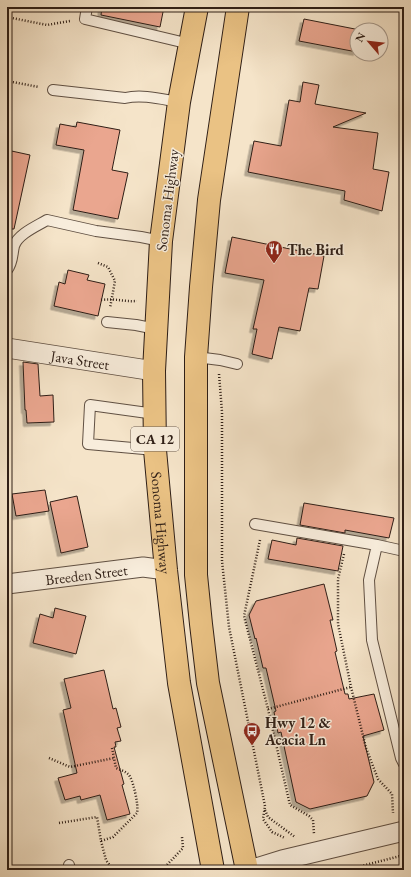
<svg xmlns="http://www.w3.org/2000/svg" width="411" height="877" viewBox="0 0 411 877" font-family="'EB Garamond',serif">
<style>
.building{fill:#eaa68f;stroke:#2e1e16;filter:url(#shadow)}
.lines{fill:none;stroke-linecap:round;stroke-linejoin:round}
.lane-casing{stroke:#605043;stroke-width:12}
.street-casing{stroke:#605043;stroke-width:21}
.primary-casing{stroke:#2e1e16;stroke-width:24}
.path{stroke:#2e1e16;stroke-width:2.5;stroke-dasharray:1 2;stroke-linecap:butt}
.lane{stroke:#f8eddc;stroke-width:10}
.street{stroke:#f8eddc;stroke-width:19}
.primary{stroke:#eac284;stroke-width:22}
.labels{text-anchor:middle;dominant-baseline:central;stroke-width:3;stroke-linejoin:round;paint-order:stroke}
.shield{fill:#f8eddc;stroke:#6b5c51;stroke-width:1}
.shield-label{font-size:14px;font-weight:bold;fill:#2e1e16}
.street-label{font-size:15px;fill:#2e1e16;stroke:#f8eddc}
.poi-label{font-size:15px;font-weight:bold;fill:#2e1e16;stroke:#f8eddc;text-anchor:start}
</style>
<defs>
<filter id="shadow"><feDropShadow dx="-3.5" dy="3.5" stdDeviation="0" flood-color="#0004"/></filter>
</defs>
<rect width="100%" height="100%" fill="#f5e4c9"/>
<filter id="stains"><feTurbulence type="fractalNoise" baseFrequency=".005" numOctaves="4"/><feColorMatrix values="0 0 0 0 .2 0 0 0 0 .09 0 0 0 0 .02 0 0 0 .5 -.17"/></filter>
<radialGradient id="worn" r=".72"><stop offset=".6" stop-color="#630" stop-opacity="0"/><stop offset="1" stop-color="#630" stop-opacity=".3"/></radialGradient>
<!-- building -->
<path class="building" d="M102,7H164L160,27L101,15Z
M304,19L360,30H357V52L299,41Z
M303,82L319,85L315,104L366,113L333,127L378,133L373,169L389,172L382,211L344,200L345,191L248,172L254,141L281,146L289,100L300,102Z
M77,122L120,130L112,170L128,173L118,219L73,210L84,150L56,145L60,124L76,127Z
M7,150L30,155L14,229H7Z
M232,237L324,256L318,289L309,288L300,331L279,327L272,359L252,354L257,329H253L264,280L225,273Z
M68,270L89,275L87,280L105,284L98,316L54,306L59,282L65,284Z
M23,362L38,364L40,396L53,395L54,422L27,423L26,410H25Z
M45,490L49,511L16,516L12,494Z
M77,496L88,547L61,553L50,502Z
M304,503L394,518L389,538L345,530V533L300,525Z
M297,538L343,546L338,571L268,559L272,540L296,545Z
M324,584L333,620H330L337,651L335,652L345,694H348L349,699L374,694L384,730L363,736L374,782L367,796L310,809L296,802L281,732L278,733L274,712L276,711L266,668H263L256,638L255,639L249,615L256,601Z
M55,608L86,616L76,654L33,643L40,614L53,618Z
M104,670L113,709L116,708L121,727L117,728L121,741L115,742L116,747H114L124,784L122,785L130,814L107,820L100,795L81,800L80,796L65,800L58,778L77,773L63,710L71,708L64,679Z"/>
<g class="lines">
<defs>
<path id="lane" d="M87,7L85,19L190,44
M53,90L125,98C142,94 161,99 179,102
M7,270C13,263 12,254 14,246C18,234 37,226 47,220L96,231L141,237L161,241
M107,322L136,325L156,329
M196,357L220,360L237,364
M155,450L88,444L90,405L155,414
M255,524L377,545
M404,551L377,545L369,580L372,640L401,758L404,764
M69,865L70,870"/>
<g id="street">
<path id="s1" d="M7,348L154,371"/>
<path id="s2" d="M7,584L143,567L166,570"/>
<path d="M250,870L282,860L404,831"/>
</g>
<g id="primary">
<path id="s3" d="M197,7L179,102L161,241L154,371L155,450L166,570L179,683L213,870"/>
<path d="M238,7L209,200L201,287L196,357V575L201,624L208,683L247,870"/>
</g>
</defs>
<!-- lane casing -->
<use href="#lane" class="lane-casing"/>
<!-- street casing -->
<use href="#street" class="street-casing"/>
<!-- primary casing -->
<use href="#primary" class="primary-casing"/>
<!-- path -->
<path class="path" d="M7,17L47,25L70,21
M7,81L39,87
M98,263L108,267L115,281L110,308
M101,300C115,298 124,302 137,301
M219,374L222,412V561L229,627L265,806L263,819L272,832L285,838
M260,540L244,616L268,709L290,805L309,816L313,820L314,834
M344,554L338,579V624L351,687L366,748L378,779L392,794L393,813
M404,588H403C401,602 398,616 404,630
M268,709L351,687
M49,758L70,767L114,758
M265,810L268,817L295,837
M59,823L97,817L101,841L113,837L137,813C139,806 133,778 128,774C125,771 120,770 116,768L112,748
M101,841L106,860L113,870
M165,867L183,848L182,837
M346,870L404,855"/>
<!-- lane -->
<use href="#lane" class="lane"/>
<!-- street -->
<use href="#street" class="street"/>
<!-- primary -->
<use href="#primary" class="primary"/>
</g>
<!-- icons -->
<defs>
<symbol id="restaurant-pin" viewBox="-11 -11 22 30"><path d="M0 17L-7.5 6A9.5 9.5 0 1 1 7.5 6Z" fill="#8f2418" stroke="#f8eddc"/><path d="M-5-6h1v4h1v-4h1v4h1v-4h1v5L-1.5 .5V6h-2V.5L-5-1ZM5-6V6H3V1.5H1.5Q1.5-4 5-6Z" fill="#fff"/></symbol>
<symbol id="bus-pin" viewBox="-11 -11 22 30"><path d="M0 17L-7.5 6A9.5 9.5 0 1 1 7.5 6Z" fill="#8f2418" stroke="#f8eddc"/><path d="M-5-6H5V4H4V6H2V4H-2V6H-4V4H-5ZM-3.5-4V0h7V-4ZM-3.5 1.2v1.5H-2V1.2ZM2 1.2v1.5H3.5V1.2Z" fill="#fff"/></symbol>
</defs>
<g fill-rule="evenodd">
<use href="#restaurant-pin" x="264" y="239" width="20" height="27"/>
<use href="#bus-pin" x="242" y="721" width="20" height="27"/>
</g>
<g class="labels">
<!-- shield labels -->
<rect class="shield" x="131" y="427" width="48" height="24" rx="3"/>
<g class="shield-label">
<text x="155" y="439">CA 12</text>
</g>
<!-- street labels -->
<g class="street-label">
<text transform="translate(167 200) rotate(-83)">Sonoma Highway</text>
<text stroke="none"><textPath href="#s1" startOffset="74">Java Street</textPath></text>
<text stroke="none"><textPath href="#s3" startOffset="519">Sonoma Highway</textPath></text>
<text stroke="none"><textPath href="#s2" startOffset="80">Breeden Street</textPath></text>
</g>
<!-- poi labels -->
<g class="poi-label">
<text x="287" y="249">The Bird</text>
<text x="265" y="722">Hwy 12 &amp;<tspan x="265" dy="17">Acacia Ln</tspan></text>
</g>
</g>
<!-- margin -->
<rect width="411" height="877" fill="none" stroke="#f5e4c9" stroke-width="24"/>
<rect x="8" y="8" width="395" height="861" fill="none" stroke="#2e1e16" stroke-width="2"/>
<rect x="12" y="12" width="387" height="853" fill="none" stroke="#2e1e16"/>
<!-- north arrow -->
<g transform="translate(369 42) rotate(298)"><circle r="19" fill="#f8eddc" stroke="#a79a8d"/>
<path d="M0-3L7 15L0 10L-7 15Z" fill="#8f2418"/>
<text y="-6" font-size="11" font-weight="bold" text-anchor="middle" fill="#2e1e16">N</text>
</g>
<rect width="100%" height="100%" filter="url(#stains)"/>
<rect width="100%" height="100%" fill="url(#worn)"/>
</svg>
